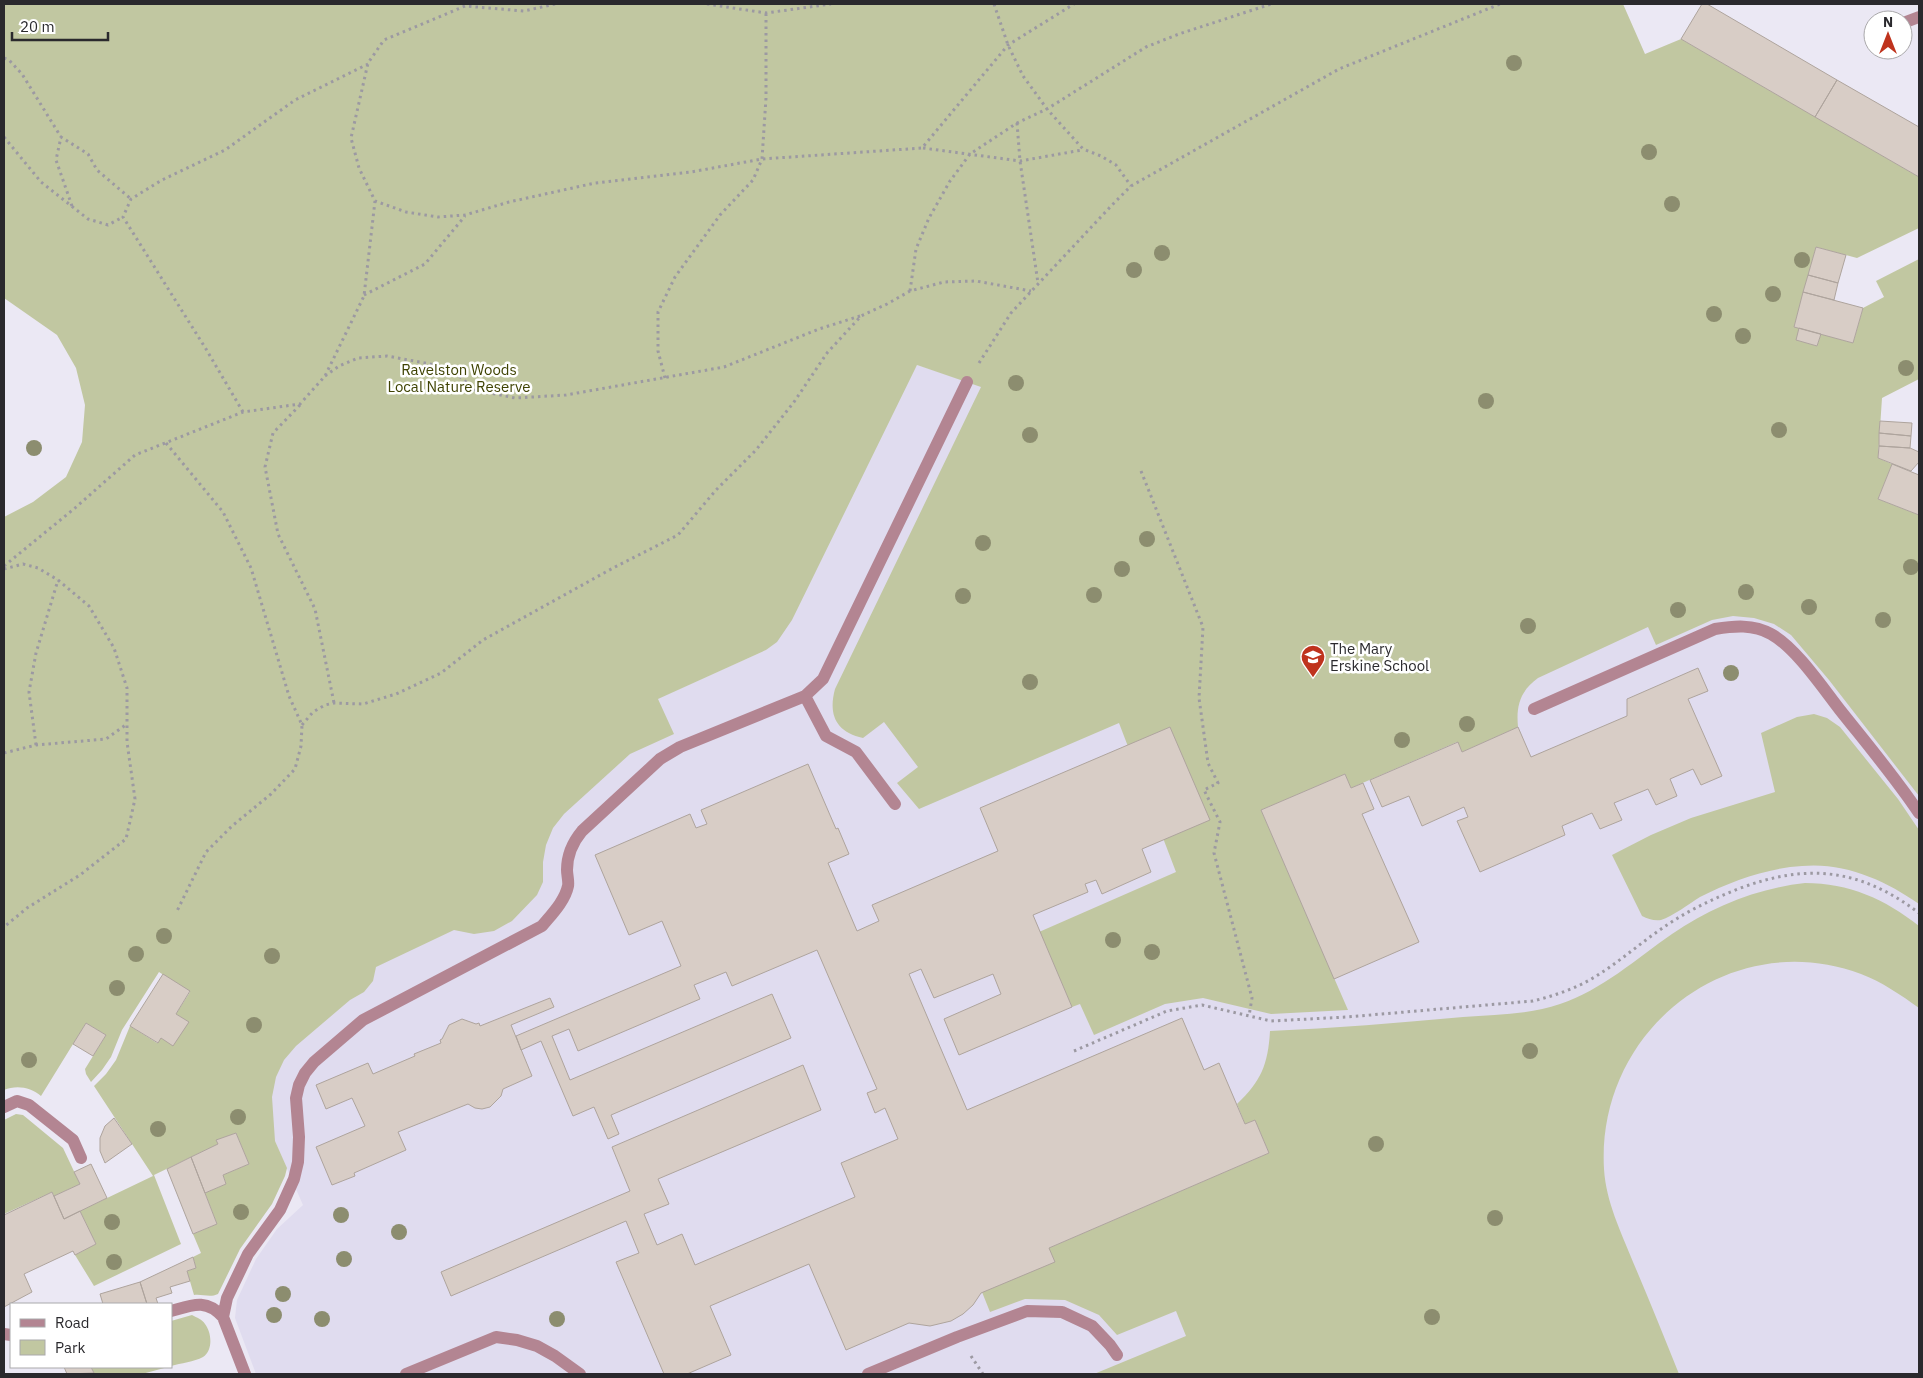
<svg xmlns="http://www.w3.org/2000/svg" width="1923" height="1378" viewBox="0 0 1923 1378" font-family="'IBM Plex Sans',sans-serif">
<style>
.built{fill:#e0dcef}
.green{fill:#c1c7a1}
.building{fill:#d8cdc6;stroke:#aea49d}
.lines{fill:none;stroke-linecap:round;stroke-linejoin:round}
.path{stroke:#9c99a2;stroke-width:3;stroke-dasharray:2.5 4;stroke-linecap:butt}
.lane{stroke:#b38592;stroke-width:12}
.street{stroke:#b38592;stroke-width:12}
.tree{fill:#8c8d6f}
.labels{text-anchor:middle;dominant-baseline:central;stroke-width:5;stroke-linejoin:round;paint-order:stroke}
.park-label{font-size:15px;fill:#3f4303;stroke:#fff}
.poi-label{font-size:15px;fill:#2a292d;stroke:#fff;text-anchor:start}
</style>
<rect width="100%" height="100%" fill="#ebe8f4"/>
<!-- built -->
<path class="built" d="M917,365L982,386L1919,613V1374H256L235,1318L237,1300L256,1259L277,1229L303,1205L266,1121L262,1031L545,749L766,650Z"/>
<!-- green -->
<path class="green" d="M4,4H1623L1645,54L1681,39L1919,177V228L1857,258L1816,247L1794,327L1799,328L1797,340L1817,346L1821,334L1853,343L1863,308L1884,297L1876,281L1919,259V379L1882,398L1878,458L1892,464L1878,499L1919,515V796L1829,680L1791,635L1774,624L1754,618L1733,616L1712,620L1656,645L1648,627L1538,678C1520,691 1516,706 1518,727L1462,752L1457,742L1351,788L1345,774L1261,810L1348,1010L1271,1014L1203,998L1165,1004L1094,1035L1080,1004L1072,1007L1039,932L1176,872L1119,723L919,809L897,783L918,767L884,722L863,738C836,732 828,715 835,689L981,387L917,365L792,620L777,642L766,650L658,699L674,734L630,754L564,814L553,828L546,845L543,862V882L537,895L512,921L494,931L474,934L454,930L376,967L373,981L364,992L350,1000L296,1046L284,1060L276,1077L272,1097L275,1141L287,1168L285,1176L272,1204L240,1249L218,1294C210,1298 203,1294 194,1295L187,1271L196,1268L193,1257L201,1253L193,1234L217,1224L205,1193L226,1184L223,1175L249,1164L236,1133L217,1140L218,1144L154,1175L181,1244L94,1286L75,1255L96,1244L80,1211L153,1176L94,1086L106,1074L116,1060L130,1026L157,1043L161,1038L173,1045L188,1022L176,1014L190,992L159,972L122,1030L111,1057L102,1070L91,1082L86,1074L85,1069L106,1035L86,1023L41,1096C31,1087 16,1085 4,1090V517L33,502L66,477L82,442L85,405L76,368L57,335L4,298Z
M1814,714L1827,718L1840,727L1898,799L1919,830V904C1885,880 1844,862 1802,866C1768,868 1731,881 1700,897C1689,904 1673,916 1661,920C1654,921 1648,919 1642,916L1612,855L1651,835L1691,818L1775,792L1761,733L1797,717Z
M1805,883C1849,883 1885,899 1919,926V1008C1901,995 1882,982 1861,974C1729,925 1596,1031 1604,1169C1606,1202 1621,1232 1633,1262C1649,1299 1664,1337 1679,1374H1094L1186,1336L1176,1311L1117,1335L1099,1315L1065,1300L1025,1299L990,1312L982,1292L1049,1248L1269,1153L1255,1120L1245,1124L1237,1104C1261,1081 1268,1065 1270,1031C1334,1028 1398,1023 1463,1017C1495,1014 1529,1015 1560,1004C1602,990 1636,959 1672,934C1711,907 1758,888 1805,883Z
M16,1114L23,1115L63,1148L80,1184L54,1196L52,1192L4,1214V1120Z
M192,1315C197,1318 202,1319 205,1324C212,1333 213,1351 203,1357C194,1362 181,1363 171,1366V1321Z
M91,1367H168L142,1374L94,1373Z"/>
<!-- building -->
<path class="building" d="M1702,4H1707L1837,80L1815,117L1681,39Z
M1837,80L1919,127V177L1815,117Z
M1816,247L1846,255L1838,283L1808,275Z
M1808,275L1838,283L1834,300L1803,292Z
M1803,292L1863,308L1853,343L1794,327Z
M1799,328L1821,334L1817,346L1796,340Z
M1880,421L1912,423L1911,436L1879,433Z
M1879,433L1911,436L1910,448L1879,446Z
M1879,446L1910,448L1919,452V462L1911,471L1878,458Z
M1892,464L1919,475V515L1878,499Z
M1698,668L1708,691L1688,699L1722,776L1701,785L1693,769L1670,779L1677,796L1656,805L1648,789L1614,803L1622,820L1600,829L1592,813L1562,826L1565,835L1480,872L1457,821L1468,817L1464,807L1422,826L1409,796L1382,807L1370,780L1458,742L1462,752L1518,727L1531,757L1627,716V699Z
M1170,727L1210,820L1142,849L1151,872L1102,894L1096,880L1085,884L1088,892L1033,915L1072,1007L959,1055L944,1019L1001,994L993,974L934,998L921,969L909,974L967,1110L1182,1018L1204,1070L1219,1063L1245,1124L1255,1120L1269,1153L1049,1248L1055,1262L981,1293L973,1305L963,1314L951,1321L930,1326L909,1323L846,1350L809,1264L710,1306L731,1355L687,1374H664L616,1262L639,1253L626,1221L451,1296L441,1272L630,1191L612,1147L803,1065L821,1110L658,1179L669,1204L644,1214L657,1245L682,1234L695,1265L855,1197L841,1163L898,1139L885,1108L875,1113L867,1093L877,1089L817,950L732,986L726,972L694,985L700,999L578,1051L569,1029L552,1036L570,1080L772,994L791,1038L611,1115L619,1134L608,1139L594,1107L573,1116L541,1041L521,1050L516,1036L681,966L662,921L629,935L595,855L690,814L696,828L707,824L701,810L808,764L836,829L838,828L849,854L828,863L857,931L879,921L872,905L998,851L980,808Z
M1345,774L1351,788L1363,783L1374,809L1362,814L1419,942L1334,979L1261,810Z
M163,974L190,991L176,1014L189,1022L173,1046L161,1038L158,1043L130,1026Z
M550,998L554,1007L511,1025L532,1076L503,1089L501,1096L490,1107L482,1109L475,1108L468,1104L398,1132L406,1150L354,1173L355,1176L332,1185L316,1147L365,1126L352,1098L326,1109L316,1085L368,1063L373,1074L415,1056L414,1054L441,1043L440,1040L442,1039L449,1025L462,1019L476,1024L479,1023L480,1026Z
M86,1023L106,1035L93,1056L73,1044Z
M114,1118L132,1144L105,1163L100,1151V1138L105,1126Z
M236,1133L249,1164L223,1175L226,1184L205,1193L191,1157L218,1144L216,1140Z
M191,1157L217,1224L193,1234L167,1169Z
M91,1164L107,1198L64,1219L54,1196L80,1184L74,1172Z
M52,1192L64,1219L80,1211L96,1244L75,1255L73,1251L24,1274L32,1292L4,1307V1215Z
M193,1257L196,1268L187,1271L190,1281L170,1287L172,1293L156,1298L158,1304H147L140,1282Z
M140,1282L147,1304H103L100,1294Z
M64,1367H91L94,1373L67,1374Z"/>
<g class="lines">
<!-- path -->
<path class="path" d="M555,4L524,11L465,6L384,40L368,63L351,138L359,168L375,201L406,212L438,217L465,215L509,202L595,183L691,172L762,159L922,148L1008,45L1074,4
M707,4L766,13L831,4
M994,4L1008,45L1023,76L1047,109L1083,149L1101,156L1116,165L1131,186
M4,58L9,60L22,74L61,137
M1017,123L1020,161L1038,283
M4,137L41,182L88,219L108,225L123,217
M923,148L1020,161L1082,150
M72,206L56,160L61,137L88,154L97,170L131,199
M910,291L916,249L929,218L950,181L970,154L1017,123L1047,109L1146,47L1179,34L1271,4
M364,295L425,264L465,216
M979,363L1011,313L1112,205L1131,186L1339,69L1500,4
M325,376L339,366L358,358L387,356L441,366L458,375L475,390L515,398L566,395L724,367L819,329L860,316
M665,378L658,351V312L675,277L720,215L753,180L762,159L766,98V13
M300,405L273,433L265,467L278,534L315,609L334,703
M243,412L206,349L123,217L131,199L162,180L225,150L295,100L368,64
M166,443L223,512L251,568L289,696L302,725L301,746L295,769L271,794L232,826L206,852L176,913
M1141,471L1203,627L1199,698L1208,763L1218,783L1204,790L1220,822L1214,853L1252,998L1249,1016
M4,566L75,508L135,455L243,412L300,404L325,376L364,296L375,201
M4,569L23,564L38,568L58,580L89,606L114,648L127,688V742L135,799L126,839L80,875L27,908L4,927
M302,725L313,712L325,705L334,703L363,704L396,694L441,673L483,640L613,568L678,535L716,490L756,450L794,402L827,353L861,316L887,304L910,291L944,282L976,281L1031,291
M36,745L29,692L36,653L58,580
M4,753L36,745L106,739L127,724
M1074,1051L1167,1011L1202,1005L1271,1021L1347,1017L1533,1001C1549,997 1565,992 1580,985C1611,970 1638,944 1667,925C1689,910 1713,899 1738,889C1806,863 1860,868 1919,913
M971,1356L983,1374"/>
<!-- lane -->
<path class="lane" d="M805,696L826,736L856,752L895,804
M1534,709L1715,629C1734,626 1753,624 1771,634C1796,648 1822,687 1840,710C1867,744 1895,777 1919,813
M4,1107L17,1101L29,1105L73,1140L81,1158
M171,1311C192,1305 206,1298 223,1317
M4,1334L11,1335
M245,1374L223,1317L227,1298L248,1254L280,1210L294,1179L298,1162L299,1137L296,1098L299,1085L305,1073L314,1062L363,1020L542,926C551,915 565,901 568,886C569,882 567,875 567,870C567,855 572,843 582,831L660,759L680,747L805,696L823,679L967,382
M406,1374L496,1337L517,1340L537,1346L555,1356L580,1374
M868,1374L957,1337L1027,1311L1062,1312L1092,1326L1110,1345L1117,1355"/>
<!-- street -->
<path class="street" d="M1903,23L1919,17"/>
</g>
<!-- trees -->
<g class="tree">
<circle cx="1514" cy="63" r="8"/>
<circle cx="1649" cy="152" r="8"/>
<circle cx="1672" cy="204" r="8"/>
<circle cx="1162" cy="253" r="8"/>
<circle cx="1802" cy="260" r="8"/>
<circle cx="1134" cy="270" r="8"/>
<circle cx="1773" cy="294" r="8"/>
<circle cx="1714" cy="314" r="8"/>
<circle cx="1743" cy="336" r="8"/>
<circle cx="1906" cy="368" r="8"/>
<circle cx="1016" cy="383" r="8"/>
<circle cx="1486" cy="401" r="8"/>
<circle cx="1779" cy="430" r="8"/>
<circle cx="1030" cy="435" r="8"/>
<circle cx="34" cy="448" r="8"/>
<circle cx="1147" cy="539" r="8"/>
<circle cx="983" cy="543" r="8"/>
<circle cx="1911" cy="567" r="8"/>
<circle cx="1122" cy="569" r="8"/>
<circle cx="1746" cy="592" r="8"/>
<circle cx="1094" cy="595" r="8"/>
<circle cx="963" cy="596" r="8"/>
<circle cx="1809" cy="607" r="8"/>
<circle cx="1678" cy="610" r="8"/>
<circle cx="1883" cy="620" r="8"/>
<circle cx="1528" cy="626" r="8"/>
<circle cx="1731" cy="673" r="8"/>
<circle cx="1030" cy="682" r="8"/>
<circle cx="1467" cy="724" r="8"/>
<circle cx="1402" cy="740" r="8"/>
<circle cx="164" cy="936" r="8"/>
<circle cx="1113" cy="940" r="8"/>
<circle cx="1152" cy="952" r="8"/>
<circle cx="136" cy="954" r="8"/>
<circle cx="272" cy="956" r="8"/>
<circle cx="117" cy="988" r="8"/>
<circle cx="254" cy="1025" r="8"/>
<circle cx="1530" cy="1051" r="8"/>
<circle cx="29" cy="1060" r="8"/>
<circle cx="238" cy="1117" r="8"/>
<circle cx="158" cy="1129" r="8"/>
<circle cx="1376" cy="1144" r="8"/>
<circle cx="241" cy="1212" r="8"/>
<circle cx="341" cy="1215" r="8"/>
<circle cx="1495" cy="1218" r="8"/>
<circle cx="112" cy="1222" r="8"/>
<circle cx="399" cy="1232" r="8"/>
<circle cx="344" cy="1259" r="8"/>
<circle cx="114" cy="1262" r="8"/>
<circle cx="283" cy="1294" r="8"/>
<circle cx="274" cy="1315" r="8"/>
<circle cx="1432" cy="1317" r="8"/>
<circle cx="322" cy="1319" r="8"/>
<circle cx="557" cy="1319" r="8"/>
</g>
<!-- icons -->
<defs>
<symbol id="school-pin" viewBox="-11 -11 22 30"><path d="M0 17L-7.5 6A9.5 9.5 0 1 1 7.5 6Z" fill="#bf331d" stroke="#fff"/><path d="M0-5L7-2L0 1L-7-2ZM-4 1L0 2.5L4 1V4Q0 6-4 4Z" fill="#fff"/></symbol>
</defs>
<g fill-rule="evenodd">
<use href="#school-pin" x="1299" y="643" width="28" height="38"/>
</g>
<g class="labels">
<!-- park labels -->
<g class="park-label">
<text x="459" y="369">Ravelston Woods<tspan x="459" dy="17">Local Nature Reserve</tspan></text>
</g>
<!-- poi labels -->
<g class="poi-label">
<text x="1330" y="648">The Mary<tspan x="1330" dy="17">Erskine School</tspan></text>
</g>
</g>
<!-- border -->
<rect width="1923" height="1378" fill="none" stroke="#2a292d" stroke-width="10"/>
<!-- legend -->
<rect x="10" y="1303" width="162" height="65" fill="#ffffff" stroke="#aaa9ab"/>
<rect x="20" y="1319" width="25" height="8" fill="#b38592" stroke="#aaa9ab"/>
<text x="55" y="1328" font-size="15" fill="#2a292d">Road</text>
<rect x="20" y="1340" width="25" height="15" fill="#c1c7a1" stroke="#aaa9ab"/>
<text x="55" y="1353" font-size="15" fill="#2a292d">Park</text>
<!-- north arrow -->
<g transform="translate(1888 35)"><circle r="24" fill="#ffffff" stroke="#aaa9ab"/>
<path d="M0-4L9 19L0 12L-9 19Z" fill="#bf331d"/>
<text y="-8" font-size="14" font-weight="bold" text-anchor="middle" fill="#2a292d">N</text>
</g>
<!-- scale -->
<path d="M12 32v8h96v-8" fill="none" stroke="#2a292d" stroke-width="2.5"/>
<text x="20" y="32" font-size="15" fill="#2a292d" stroke="#ffffff" stroke-width="4" paint-order="stroke">20 m</text>
</svg>
